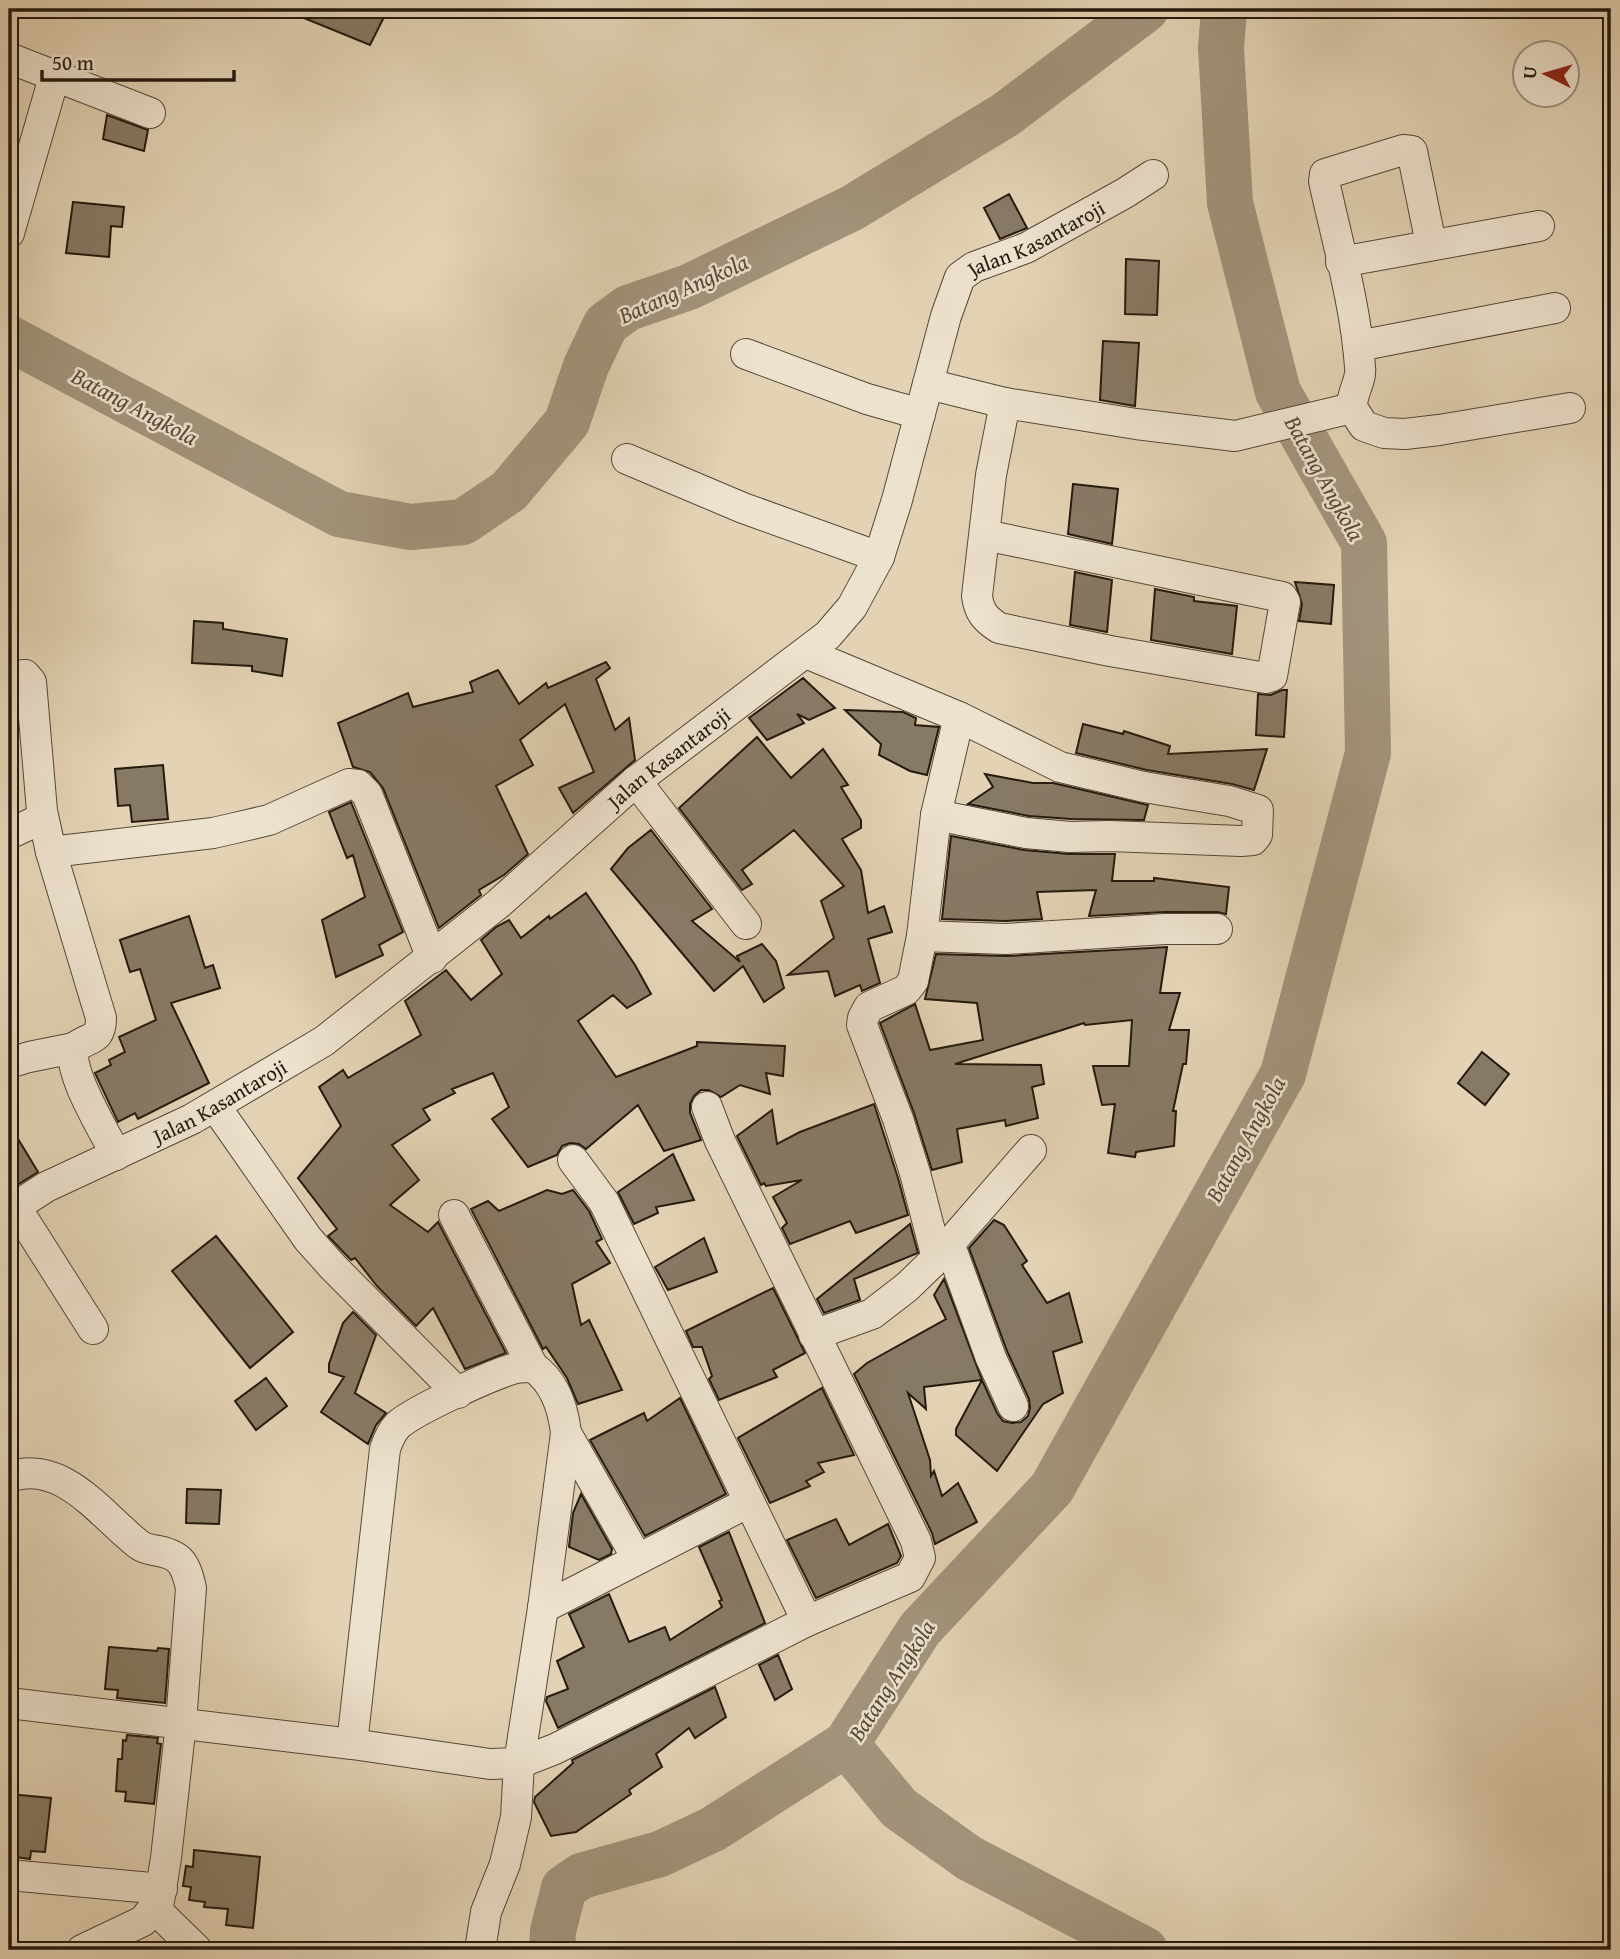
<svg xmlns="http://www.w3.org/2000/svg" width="1620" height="1959" viewBox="0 0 1620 1959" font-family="'Gentium Book Plus',serif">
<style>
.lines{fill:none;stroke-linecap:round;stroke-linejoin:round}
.river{stroke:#a2947c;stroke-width:46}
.building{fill:#877a65;stroke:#241a0f;stroke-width:2}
.street-casing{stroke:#544838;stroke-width:32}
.street{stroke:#ede2ce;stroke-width:30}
.labels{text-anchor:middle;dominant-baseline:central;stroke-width:5;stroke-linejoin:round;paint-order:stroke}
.street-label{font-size:21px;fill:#241a0f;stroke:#ede2ce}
.water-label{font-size:23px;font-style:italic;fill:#564b3b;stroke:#ede2ce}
</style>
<rect width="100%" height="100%" fill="#e3d3b4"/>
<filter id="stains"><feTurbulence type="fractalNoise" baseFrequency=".00286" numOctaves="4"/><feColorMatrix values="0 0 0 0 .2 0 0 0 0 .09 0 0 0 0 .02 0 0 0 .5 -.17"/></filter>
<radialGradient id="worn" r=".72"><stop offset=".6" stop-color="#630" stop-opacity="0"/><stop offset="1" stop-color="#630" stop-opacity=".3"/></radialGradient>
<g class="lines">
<!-- river -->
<path class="river" d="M9,338L339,514L411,527L463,522L509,491L567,422L586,366L606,324L628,308L689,287L852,208L1005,115L1146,9
M846,1744L899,1808L969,1858L1145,1950
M552,1950L553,1931L564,1888L581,1876L660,1854L713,1829L846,1744L920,1629L1052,1488L1283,1074L1368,753L1364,543L1278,392L1230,203L1221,48L1224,9"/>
</g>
<!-- building -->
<path class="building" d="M282,9H388L370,45Z
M107,115L148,130L144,151L103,139Z
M1009,194L1027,228L1000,239L984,208Z
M73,202L124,207L122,227L111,226L109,257L66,253Z
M1126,259L1159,261L1157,315L1125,314Z
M1103,341L1139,343L1135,406L1100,400Z
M1073,484L1118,489L1112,544L1068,534Z
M1075,572L1112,580L1107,632L1070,625Z
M1295,582L1334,585L1331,624L1299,621L1302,604Z
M1155,589L1194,597V601L1237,606L1232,654L1151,640Z
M194,621L223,623V629L287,639L282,676L252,671V666L192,663Z
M606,662L610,668L596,679L615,730L629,718L635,760L573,813L559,788L594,772L565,704L520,740L533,765L496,786L528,854L504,875L479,890L481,895L439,928L383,788L370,772L353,767L338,723L408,693L413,707L473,692L470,682L498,670L519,704L546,683L548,688Z
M803,678L835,708L809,720L797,714L804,723L767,740L749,718Z
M1282,690H1287L1284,737L1256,735L1258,694L1271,695Z
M845,710L903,712L916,718L915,725L939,727L927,775L910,771L879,755L881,744Z
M1083,724L1123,734L1124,731L1170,746L1168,754L1267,749L1254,790L1232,784L1147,770L1076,753Z
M757,737L791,778L823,749L848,785L841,787L861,820V828L842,839L861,870L868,913L884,906L892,932L868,939L880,983L862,991L860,985L835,996L828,971L788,975L834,938L821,901L844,886L794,830L742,870L752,884L742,890L679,808Z
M163,765L168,819L132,822L130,805L118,806L115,769Z
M985,774L1033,783H1053L1148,805L1144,820L1071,819L1029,816L968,804L993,787Z
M351,802L403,932L379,945L383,955L336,977L322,920L365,897L353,855L347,858L329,812Z
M651,830L712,909L692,921L740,962L737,956L762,944L776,961L784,988L764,1002L743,966L714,991L611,869L628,848Z
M951,836L1024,850L1069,854H1115L1112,881H1154V878L1229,887L1226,914L1217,912H1165L1089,916L1096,890L1037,892L1042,919L1006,921L942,919Z
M586,893L635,965L651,994L627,1008L613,995L578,1021L616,1077L697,1046V1042L785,1046L783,1076L766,1073L770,1094L740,1085L721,1097L709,1090H701L694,1096L690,1104V1113L701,1140L664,1151L638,1105L586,1149L579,1144L570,1143L562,1146L557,1155L528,1167L492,1119L509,1107L493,1073L452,1089L455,1093L423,1109L430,1120L392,1145L419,1180L390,1205L428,1232L438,1222L506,1353L465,1369L433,1308L416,1326L377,1286L355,1258L351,1260L328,1236L337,1229L298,1178L341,1126L319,1087L343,1070L348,1078L421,1035L405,1001L446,970L471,1000L502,974L481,940L496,927L509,920L521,938L549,916L550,919Z
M189,916L205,968L213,965L220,988L171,1003L209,1083L138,1119L135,1113L118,1122L95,1073L111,1065L109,1060L125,1052L119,1037L156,1020L140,969L130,972L120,940Z
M1167,947L1160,993H1180L1169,1030H1189L1186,1064H1183L1173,1111H1176L1174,1146L1136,1152L1135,1157L1108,1153L1115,1104L1102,1105L1093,1066H1129L1132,1020L1085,1025L1084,1023L955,1064L1041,1065L1044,1084L1032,1087L1038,1118L1006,1126L1005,1120L957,1129L962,1162L932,1170L914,1113L880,1023L915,1004L930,1050L983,1040L977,1003L925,999L936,954L1007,956Z
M1482,1052L1509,1074L1485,1105L1458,1083Z
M874,1104L898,1178L908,1215L856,1233L850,1221L790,1244L782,1228L787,1223L773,1197L802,1180L766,1186L764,1183L761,1185L737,1136L772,1110L777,1144L800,1132Z
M9,1124L38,1172L9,1190Z
M673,1154L694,1200L656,1207L658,1213L634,1224L618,1192Z
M547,1190L562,1194L573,1190L589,1211L602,1239L596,1242L610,1263L572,1284L581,1325L589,1320L622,1390L578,1404L567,1378L546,1347L543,1349L471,1209L488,1201L499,1211Z
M994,1220L1004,1225L1027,1261L1022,1265L1047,1303L1069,1293L1082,1342L1053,1352L1063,1393L1043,1404L997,1471L956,1435V1429L982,1380L997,1413L1003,1421L1012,1423L1021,1422L1028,1416L1030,1408L1029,1399L1007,1351L969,1248Z
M910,1224L918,1253L854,1279L860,1300L824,1313L817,1299Z
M216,1236L293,1332L250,1368L172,1271Z
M704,1238L717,1272L668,1290L655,1267Z
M944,1279L982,1380L924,1387L926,1409L908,1393L930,1460L931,1476L934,1471L942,1496L958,1483L977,1522L935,1544L932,1533L854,1374L867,1363L946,1319L934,1295Z
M773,1288L805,1353L773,1370L777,1377L719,1400L709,1379L712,1376L702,1347H693L686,1331Z
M353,1312L376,1335L355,1393L386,1413L376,1425L368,1444L321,1412L344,1377L329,1372V1364L343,1323Z
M266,1378L287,1406L256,1430L235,1401Z
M822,1388L854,1455L818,1463L824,1472L806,1481L810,1486L770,1503L738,1438Z
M680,1398L726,1494L645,1536L590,1440L644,1413L647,1421Z
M187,1489L221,1490L219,1524L186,1523Z
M581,1494L612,1549L611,1554L599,1560L569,1547L573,1513Z
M836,1519L849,1545L888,1524L901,1556L897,1563L816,1598L787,1540Z
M729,1532L765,1623L558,1728L546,1701L547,1697L568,1689L557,1661L584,1647L569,1614L609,1594L629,1642L665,1627L670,1640L722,1607L719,1601L722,1600L699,1547Z
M109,1647L157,1651L158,1648L169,1649L165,1703L117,1698L118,1690L105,1689Z
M778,1655L792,1689L775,1700L759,1665Z
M715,1687L726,1717L695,1738L689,1728L656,1754L662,1767L629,1790L631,1794L576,1832L551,1836L534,1802L535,1797L573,1763L572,1760Z
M127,1735L158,1738L157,1743L161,1744L154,1804L125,1801L126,1792L116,1791L118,1759H122L123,1740L126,1741Z
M9,1794L51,1798L45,1852L31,1851L30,1859L9,1856Z
M194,1850L260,1857L253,1928L226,1925L228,1909L204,1907L205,1902L189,1900L191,1887L183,1886L186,1866L193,1867Z"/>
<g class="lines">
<defs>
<g id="street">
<path d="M9,58L150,113"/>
<path d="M9,233L55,74"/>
<path d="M1341,262L1539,226"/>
<path d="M1358,346L1555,308"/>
<path d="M746,354L867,399L920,414"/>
<path d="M928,384L1005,403L1136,424L1235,436L1352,408L1364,426L1384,433L1405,434L1439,430L1570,408"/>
<path d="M1352,408C1351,393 1362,381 1360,367C1356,306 1337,241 1324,181L1325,174L1403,150L1412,151L1431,244"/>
<path d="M627,459L743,508L879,557"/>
<path d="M985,535L1282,597L1285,602L1272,676L1266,678L1110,651L999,628C985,619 979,612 977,596L991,475L1005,403"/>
<path d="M806,653L959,717L936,815L922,936L913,981L906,990L869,1007L863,1018L862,1025L898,1119L915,1173L937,1258"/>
<path d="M9,677L25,675L31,682L42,811L51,852L213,833L235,828L269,820L349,784L358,785L367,794L432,958"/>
<path d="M636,781L746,924"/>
<path d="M936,815L1026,833L1070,837L1109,836L1241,841L1253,840L1257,835L1258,810L1229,801L1144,787L1060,767L959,717"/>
<path d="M9,834L43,818"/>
<path d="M51,852L101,1018C101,1042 89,1036 74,1048C67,1072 105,1132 116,1155"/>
<path d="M922,936L1006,939L1165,929H1217"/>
<path d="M9,1063L29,1057L74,1048"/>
<path d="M215,1106L308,1239L333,1267L458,1393"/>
<path d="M573,1160L604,1202L807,1621"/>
<path d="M15,1206L93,1329"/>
<path id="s1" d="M9,1211L46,1187L192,1119L324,1041L498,904L636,781L828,635L852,607L879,557L897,500L946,316L960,277L974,267L1026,248L1125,193L1153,175"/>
<path d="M454,1215L533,1367"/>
<path d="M949,1243L991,1358L1013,1406"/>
<path d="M814,1335L872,1314L907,1287L937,1258L1031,1150"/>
<path d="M566,1433L637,1558"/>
<path d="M9,1477C62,1458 101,1515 138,1544C143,1548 147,1549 153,1550C180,1554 185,1562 191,1588L181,1723L166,1858L159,1901L143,1921L82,1950"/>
<path d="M543,1608L749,1502"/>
<path d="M9,1703L352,1744L490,1764L519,1763L555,1749L807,1621L910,1577L920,1558L916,1541L720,1141L707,1107"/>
<path d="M352,1744L385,1449C388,1440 391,1432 398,1425C415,1410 493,1374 516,1368C522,1367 527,1367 533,1367C555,1382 563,1407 566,1433L543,1608L519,1763L516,1817L505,1864L486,1912L480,1950"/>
<path d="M9,1875L162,1889"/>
<path d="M155,1909L197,1950"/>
</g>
</defs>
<!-- street casing -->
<use href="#street" class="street-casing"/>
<!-- street -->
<use href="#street" class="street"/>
</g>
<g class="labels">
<!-- street labels -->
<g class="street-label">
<text stroke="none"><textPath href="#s1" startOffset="1477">Jalan Kasantaroji</textPath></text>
<text stroke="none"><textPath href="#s1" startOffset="805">Jalan Kasantaroji</textPath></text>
<text stroke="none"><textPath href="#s1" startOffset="238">Jalan Kasantaroji</textPath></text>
</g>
<!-- water labels -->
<g class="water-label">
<text transform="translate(683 288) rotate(-24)">Batang Angkola</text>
<text transform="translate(135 406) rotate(28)">Batang Angkola</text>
<text transform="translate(1325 478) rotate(61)">Batang Angkola</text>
<text transform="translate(1245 1139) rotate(-61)">Batang Angkola</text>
<text transform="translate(891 1680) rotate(-57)">Batang Angkola</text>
</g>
</g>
<!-- margin -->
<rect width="1620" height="1959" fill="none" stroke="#e3d3b4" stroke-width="35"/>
<rect x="10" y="10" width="1599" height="1938" fill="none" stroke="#241a0f" stroke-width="3.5"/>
<rect x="18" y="18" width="1585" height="1924" fill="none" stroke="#241a0f" stroke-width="2"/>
<!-- north arrow -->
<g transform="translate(1546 74) rotate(275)"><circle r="33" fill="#ede2ce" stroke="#9d9282" stroke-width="2"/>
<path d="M0-5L12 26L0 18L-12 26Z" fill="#8f2418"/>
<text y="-10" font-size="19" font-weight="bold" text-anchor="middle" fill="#241a0f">U</text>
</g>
<!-- scale -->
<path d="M42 70v10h192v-10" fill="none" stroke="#241a0f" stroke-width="3.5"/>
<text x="52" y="70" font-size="21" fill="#241a0f" stroke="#ede2ce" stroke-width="5" paint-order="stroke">50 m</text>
<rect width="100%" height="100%" filter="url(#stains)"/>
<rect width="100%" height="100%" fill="url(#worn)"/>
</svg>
